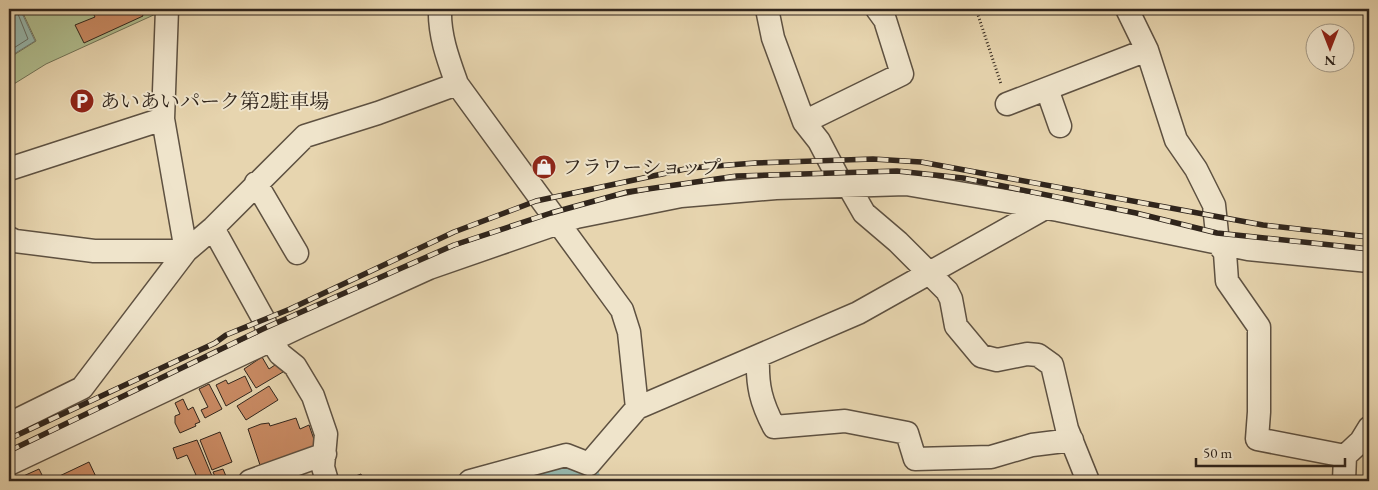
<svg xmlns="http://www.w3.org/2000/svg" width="1378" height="490" viewBox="0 0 1378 490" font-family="'EB Garamond','Noto Serif JP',serif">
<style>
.green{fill:#b0be8f;stroke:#707256}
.water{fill:#97b8ae;stroke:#6e7d74}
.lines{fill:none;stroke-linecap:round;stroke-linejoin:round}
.shore{stroke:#646e65;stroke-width:1}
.river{stroke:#97b8ae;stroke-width:36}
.building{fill:#ca8b64;stroke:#30251c}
.minor-casing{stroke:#5e5141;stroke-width:25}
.path{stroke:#30251c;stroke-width:3;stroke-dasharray:1 2.5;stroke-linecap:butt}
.minor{stroke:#efe4cb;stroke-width:22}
.rail-casing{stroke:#30251c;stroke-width:5.5}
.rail{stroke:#efe4cb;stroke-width:4;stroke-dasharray:11;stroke-linecap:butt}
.labels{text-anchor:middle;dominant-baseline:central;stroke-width:4;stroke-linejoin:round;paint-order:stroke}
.poi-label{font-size:20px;fill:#30251c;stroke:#efe4cb;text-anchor:start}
</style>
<rect width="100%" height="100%" fill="#e7d5af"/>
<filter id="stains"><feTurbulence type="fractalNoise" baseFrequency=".004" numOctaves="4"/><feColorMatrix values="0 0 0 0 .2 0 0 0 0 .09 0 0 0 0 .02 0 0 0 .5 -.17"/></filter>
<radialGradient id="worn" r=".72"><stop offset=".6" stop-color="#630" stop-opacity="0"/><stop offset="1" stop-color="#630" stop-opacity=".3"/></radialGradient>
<!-- green -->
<path class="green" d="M21,9H159L158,13L46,64L9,87V58L36,41Z"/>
<!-- water -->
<path class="water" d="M9,9H20L35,41L9,57Z"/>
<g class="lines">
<!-- shore -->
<path class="shore" d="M9,51L28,39L16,9"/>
<!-- river -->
<path class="river" d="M514,476C541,470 561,458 583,481"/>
</g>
<!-- building -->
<path class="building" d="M91,9H140L143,16L84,43L75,25L95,17Z
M262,357L269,369L278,363L283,372L256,388L244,369Z
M245,376L252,391L226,406L216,385L226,380L228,384Z
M209,384L222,409L205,418L201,410L208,407L199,389Z
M269,386L278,400L246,420L237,406Z
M183,399L188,410L193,407L200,422L195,424L196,426L180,433L175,423V416L180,414L175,403Z
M296,418L300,429L309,425L317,448L261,468L248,429L261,424L269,423L270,426Z
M220,432L232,462L212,470L200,440Z
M197,440L214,481H176L196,475L187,455L177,459L173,448Z
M89,462L98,481H49Z
M39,469L45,481H21L19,478Z
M223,469L228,481H217L213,472Z
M361,474L364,481H342Z"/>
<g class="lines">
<defs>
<path id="minor" d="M440,9C439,35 448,59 457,84L622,310L629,332L637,408
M767,9L773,38L804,122L819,141L842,185
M1127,9L1147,50L1176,140L1196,169L1214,205L1218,243L1225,253L1227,281L1259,327V412L1257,439L1345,456
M1047,89L1060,126
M1007,104L1147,50
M804,122L902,74L885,20L877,9
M9,169L163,119
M256,183L297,253
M848,185L864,213L898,242L947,291L951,299L956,326L981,356L997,360L1027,354L1038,355L1052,365L1067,429L1088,481
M213,228L264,320L271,340L280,354L295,366L313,396L326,434L323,467L327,481
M9,238L15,241L94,251H186L163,119L167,9
M758,358C757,386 761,402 774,427L845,421L907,433L915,459L991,457L1032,445L1072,440
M9,424L82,388L186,251L213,228L305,136L378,113L457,84
M9,464L301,326L429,268L576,217L681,196L776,188L906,184L1058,210L1248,249L1369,261
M250,481L325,454
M470,481L566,455L589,464L637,408L858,313L1045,208
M1344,481L1345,456L1361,441L1369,428"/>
</defs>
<!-- minor casing -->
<use href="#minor" class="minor-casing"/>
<!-- path -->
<path class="path" d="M976,9L1001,84"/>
<!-- minor -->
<use href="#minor" class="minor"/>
<defs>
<path id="rail" d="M9,439L215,343L226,335L290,309L454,232L536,201L690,168L755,163L873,159L921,162L1263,225L1369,237
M9,451L267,327L454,245L551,213L627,192L737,176L897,171L963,178L1136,213L1217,233L1369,249"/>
</defs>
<!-- rail casing -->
<use href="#rail" class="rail-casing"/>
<!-- rail -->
<use href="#rail" class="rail"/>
</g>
<!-- icons -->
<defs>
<symbol id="parking-disc" viewBox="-11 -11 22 22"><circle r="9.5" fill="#8f2418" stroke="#efe4cb"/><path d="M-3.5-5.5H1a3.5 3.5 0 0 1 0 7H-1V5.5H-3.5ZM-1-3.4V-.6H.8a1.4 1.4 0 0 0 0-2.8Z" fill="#fff"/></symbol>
<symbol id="shop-disc" viewBox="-11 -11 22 22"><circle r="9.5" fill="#8f2418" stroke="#efe4cb"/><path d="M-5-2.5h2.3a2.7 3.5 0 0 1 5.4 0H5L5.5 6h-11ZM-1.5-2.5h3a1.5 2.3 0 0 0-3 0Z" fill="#fff"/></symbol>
</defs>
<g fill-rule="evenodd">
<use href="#parking-disc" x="68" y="87" width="28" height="28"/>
<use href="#shop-disc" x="530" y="153" width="28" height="28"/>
</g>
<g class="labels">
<!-- poi labels -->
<g class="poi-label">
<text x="100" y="101">あいあいパーク第2駐車場</text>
<text x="562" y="167">フラワーショップ</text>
</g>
</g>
<!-- margin -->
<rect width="1378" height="490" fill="none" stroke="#e7d5af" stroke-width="30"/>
<rect x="10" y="10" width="1358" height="470" fill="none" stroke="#30251c" stroke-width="2.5"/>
<rect x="15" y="15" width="1348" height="460" fill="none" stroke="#30251c"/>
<!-- north arrow -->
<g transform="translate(1330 48) rotate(180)"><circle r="24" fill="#efe4cb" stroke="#a39885"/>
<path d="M0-4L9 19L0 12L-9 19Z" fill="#8f2418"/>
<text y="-8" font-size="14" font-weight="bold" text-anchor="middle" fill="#30251c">N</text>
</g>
<!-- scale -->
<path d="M1196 458v8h149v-8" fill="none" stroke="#30251c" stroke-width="2.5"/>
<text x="1203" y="458" font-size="15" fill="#30251c" stroke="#efe4cb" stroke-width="4" paint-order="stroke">50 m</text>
<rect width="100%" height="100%" filter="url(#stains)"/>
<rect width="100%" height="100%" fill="url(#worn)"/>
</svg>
